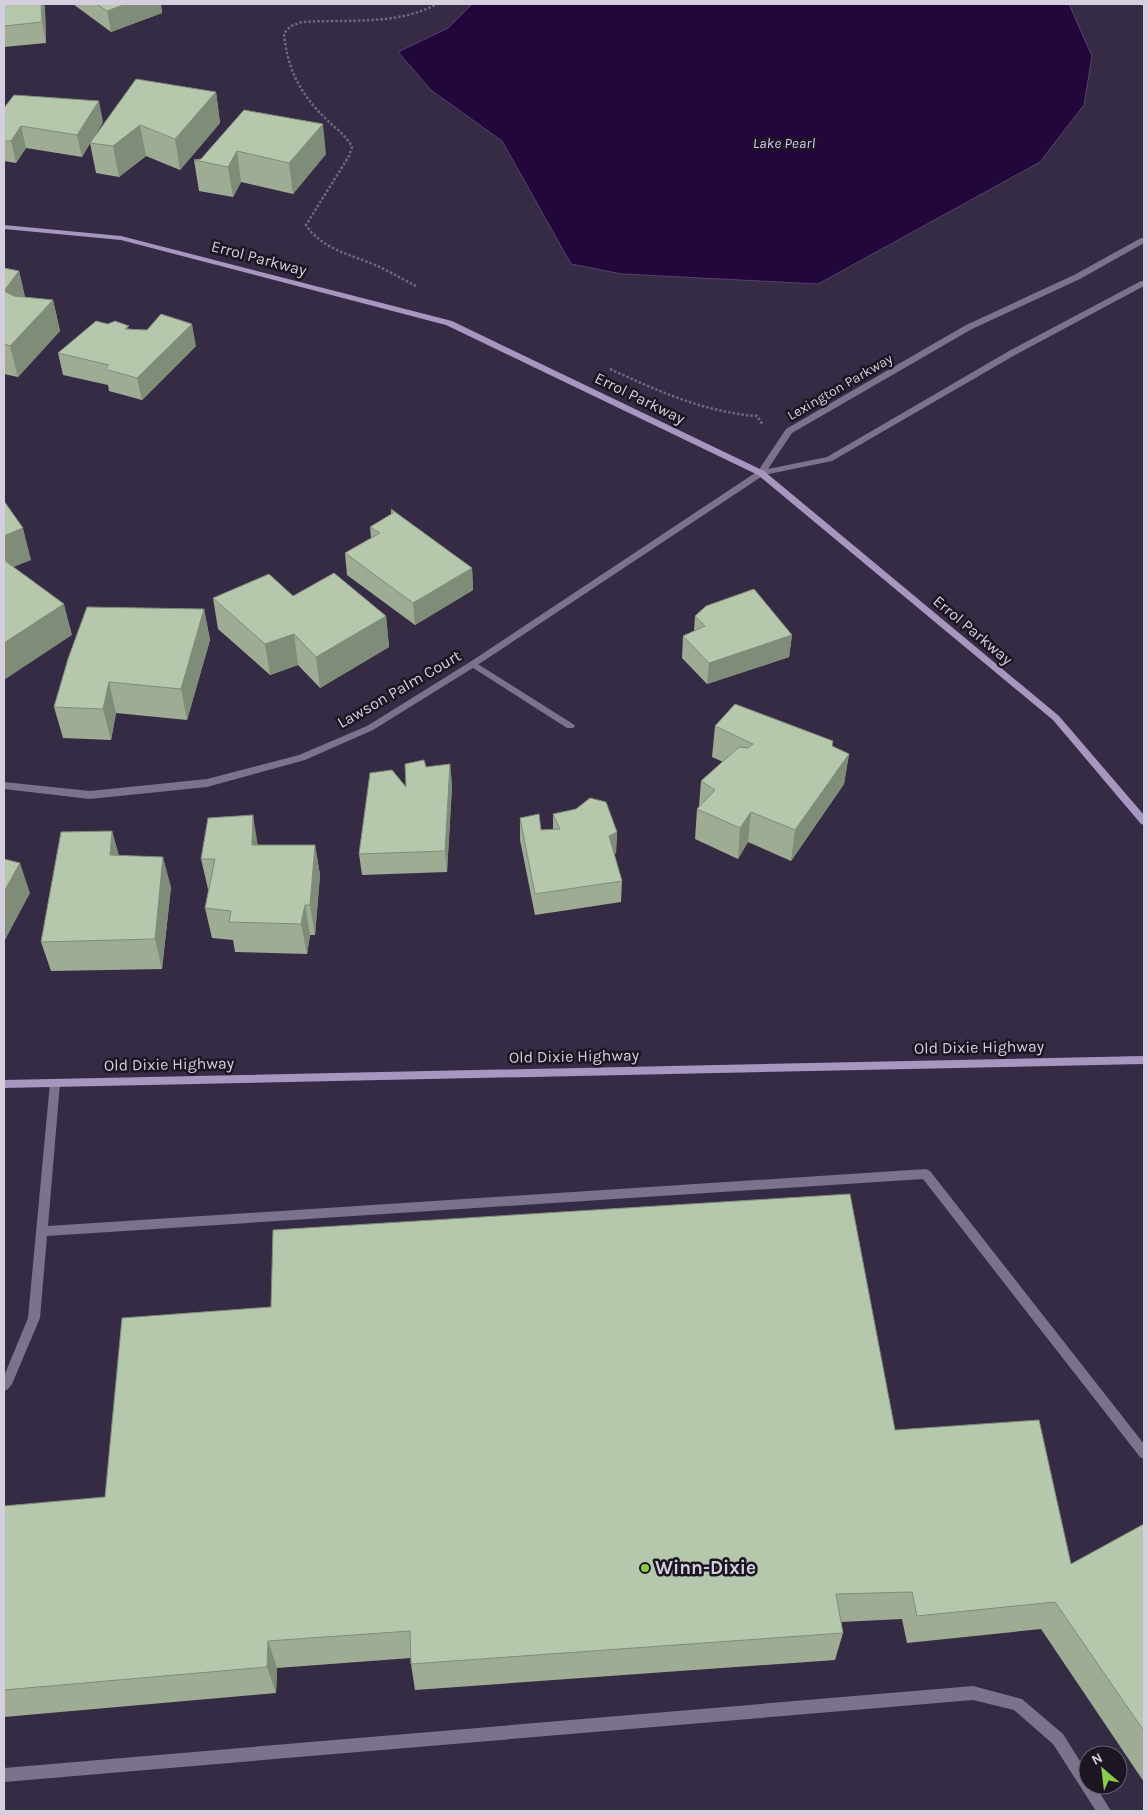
<svg xmlns="http://www.w3.org/2000/svg" width="1148" height="1815" viewBox="0 0 1148 1815" font-family="Karla,sans-serif">
<style>
.water{fill:#22083a;stroke:#57436b}
.lines{fill:none;stroke-linecap:round;stroke-linejoin:round}
.path{stroke:#70687d;stroke-width:2.5;stroke-dasharray:2.5 2;stroke-linecap:butt}
.lane{fill:#7c728c;fill-rule:evenodd}
.street{fill:#7c728c;fill-rule:evenodd}
.secondary{fill:#a796bf;fill-rule:evenodd}
.wall{fill:#9dac93}
.shaded-wall{fill:#7f8c78}
.building{fill:#b6c8ab;stroke:#7f8c78}
.poi-dot{fill:#87cf4a;stroke:#1b1621;stroke-width:2}
.labels{text-anchor:middle;dominant-baseline:central;stroke-width:5;stroke-linejoin:round;paint-order:stroke}
.far-street-label{font-size:14px;fill:#d4cede;stroke:#1b1621}
.far-water-label{font-size:15px;font-style:italic;fill:#dac6f9;stroke:#1b1621}
.street-label{font-size:16px;fill:#d4cede;stroke:#1b1621}
.near-poi-label{font-size:19px;font-weight:bold;fill:#d4cede;stroke:#1b1621;text-anchor:start}
</style>
<rect width="100%" height="100%" fill="#352b44"/>
<!-- water -->
<path class="water" d="M472,4H1069L1092,56L1084,105L1040,162L818,284L622,274L571,264L502,141L431,90L398,52L448,28Z"/>
<g class="lines">
<!-- path -->
<path class="path" d="M416,286C402,279 389,271 375,265C349,254 322,249 306,225L349,156L352,147C346,135 335,128 326,119C300,94 287,68 284,33L291,26L302,22C347,19 396,26 437,4
M610,369C658,391 704,412 757,416L763,425"/>
<!-- lane -->
<path class="lane" d="M473,661L573,724L575,726L573,728H567L470,666L468,664L470,662Z
M55,1079L59,1080L60,1083L48,1226L926,1169L930,1171L1144,1444V1459L1140,1457L923,1179L47,1236L40,1318L12,1384L8,1389L4,1391V1376L28,1318L50,1083L51,1080Z
M973,1686L1022,1699L1063,1734L1088,1774V1785H1095L1111,1811H1096L1053,1744L1014,1710L973,1700L4,1782V1768Z"/>
<!-- street -->
<path class="street" d="M1141,238H1144V243L1080,279L972,329L792,433L768,469L827,457L1009,351L1141,281H1144V286L1015,355L832,461L764,475L476,666L373,730L305,760L207,787L90,799L4,789V782L90,791L207,779L299,755L367,726L470,662L758,471L786,429L966,325L1074,275Z"/>
<!-- secondary -->
<path class="secondary" d="M4,225L121,236L452,321L764,471L1059,716L1144,815V825L1141,824L1053,720L758,475L446,325L121,240L4,229Z
M1144,1056V1064L4,1088V1080Z"/>
</g>
<!-- wall -->
<path class="wall" d="M4,4H44L45,9L46,43L4,47Z
M73,4H161L162,13L111,32Z
M216,92L220,123L180,170L146,156L119,177L96,173L90,143L82,157L26,148L16,163L4,161V108L103,122L91,143Z
M244,110L326,154L293,194L241,182L233,197L199,191L194,160L201,159Z
M4,268L19,271L25,297L53,300L60,331L18,377L4,374Z
M108,324L130,329L196,346L142,400L109,391L108,385L63,375L58,353Z
M391,509L472,568L473,590L415,625L347,575L345,553L371,538L370,527L391,515Z
M293,596L386,616L389,647L320,688L298,665L270,675L218,629L213,598Z
M204,609L210,640L187,720L116,713L111,740L63,738L54,707Z
M695,616L792,635L789,657L707,684L682,658L683,636L694,631Z
M715,726L832,746L849,754L844,784L791,861L748,842L738,859L695,839L697,809L699,806L701,781L723,762L712,757Z
M450,764L452,786L447,872L362,875L359,854L406,787L426,767Z
M553,814L617,832L616,853L614,854L622,881L621,902L535,915L520,840V818L541,830L553,829Z
M112,831L119,856L171,887L162,969L51,971L41,942Z
M258,845H315L320,875L315,935H310L307,954L235,952L233,940L212,938L205,908L209,889H208L201,859Z
M895,1430L1071,1564L1144,1524V1782L1041,1629L907,1643L902,1619L841,1622L843,1633L835,1660L415,1690L411,1664V1658L277,1668L276,1693L4,1717V1506Z"/>
<!-- shaded-wall -->
<path class="shaded-wall" d="M41,4H44L45,9L46,43L42,22Z
M126,4H161L162,13L111,32L107,11Z
M216,92L220,123L180,170L175,139Z
M99,101L103,122L82,157L77,135Z
M323,124L326,154L293,194L289,163Z
M140,125L146,156L119,177L113,146Z
M21,126L26,148L16,163L11,141Z
M237,151L241,182L233,197L228,167Z
M19,271L26,302L4,291Z
M53,300L60,331L18,377L10,346Z
M192,324L196,346L142,400L137,378Z
M23,528L31,560L4,571V536Z
M472,568L473,590L415,625L413,603Z
M64,604L72,635L4,680V643Z
M204,609L210,640L187,720L181,689Z
M386,616L389,647L320,688L316,657Z
M294,634L298,665L270,675L265,644Z
M792,635L789,657L707,684L709,663Z
M109,682L116,713L111,740L103,709Z
M849,754L844,784L791,861L795,830Z
M450,764L452,786L447,872L445,851Z
M751,812L748,842L738,859L740,828Z
M253,815L258,846L252,845Z
M112,831L120,861L110,855Z
M617,832L616,853L608,857L609,836Z
M315,845L320,875L315,935L310,905Z
M163,857L171,887L162,969L155,939Z
M20,863L30,893L4,942V892Z
M305,905L310,935L307,954L301,924Z
M268,1641L277,1668L276,1693L267,1667Z"/>
<!-- building -->
<path class="building" d="M4,4H41L42,22L4,26Z
M97,4H126L107,11Z
M136,79L216,92L175,139L140,125L113,146L90,143Z
M14,95L99,101L77,135L21,126L11,141H4V108Z
M244,110L323,124L289,163L237,151L228,167L194,160L201,159Z
M4,268L19,271L4,291L14,296L53,300L10,346L4,344Z
M161,314L192,324L137,378L105,369L109,365L58,353L96,321L108,324L115,321L129,326L125,329L147,330Z
M4,501L23,528L4,536Z
M391,509L472,568L413,603L345,553L380,533L370,527L393,513Z
M4,560L64,604L4,643Z
M334,573L386,616L316,657L294,634L265,644L213,598L269,574L293,596Z
M754,589L792,635L709,663L683,636L705,626L695,616L706,606Z
M87,607L204,609L181,689L109,682L103,709L54,707L68,659Z
M735,704L833,741L832,746L849,754L795,830L751,812L740,828L697,809L715,790L701,781L739,747L748,748L753,744L715,726Z
M424,760L426,767L450,764L445,851L359,854L370,773L392,770L406,787L405,764Z
M590,798L606,802L617,832L609,836L622,881L535,894L520,818L539,814L541,830L560,829L553,814L576,809Z
M253,815L252,845H315L310,905H305L301,924L229,922L231,911L205,908L215,859H201L208,818Z
M112,831L110,855L163,857L155,939L41,942L61,832Z
M4,859L20,863L4,892Z
M850,1194L895,1430L1039,1420L1071,1564L1144,1524V1731L1055,1602L917,1616L912,1592L836,1594L843,1633L411,1664L410,1631L268,1641L267,1667L4,1690V1506L105,1497L122,1318L271,1307L273,1230Z"/>
<!-- markers -->
<circle class="poi-dot" cx="645" cy="1568" r="5"/>
<g class="labels">
<!-- far-street labels -->
<g class="far-street-label">
<text transform="translate(840 387) rotate(-30)">Lexington Parkway</text>
</g>
<!-- far-water labels -->
<g class="far-water-label">
<text x="784" y="143">Lake Pearl</text>
</g>
<!-- street labels -->
<g class="street-label">
<text transform="translate(259 258) rotate(15)">Errol Parkway</text>
<text transform="translate(640 398) rotate(26)">Errol Parkway</text>
<text transform="translate(973 630) rotate(40)">Errol Parkway</text>
<text transform="translate(399 689) rotate(-30)">Lawson Palm Court</text>
<text transform="translate(979 1047) rotate(-1)">Old Dixie Highway</text>
<text transform="translate(574 1056) rotate(-1)">Old Dixie Highway</text>
<text transform="translate(169 1064) rotate(-1)">Old Dixie Highway</text>
</g>
<!-- near-poi labels -->
<g class="near-poi-label">
<text x="655" y="1568">Winn-Dixie</text>
</g>
</g>
<!-- border -->
<rect width="1148" height="1815" fill="none" stroke="#d4cede" stroke-width="10"/>
<!-- north arrow -->
<g transform="translate(1103 1770) rotate(332)"><circle r="24" fill="#1b1621" stroke="#65606d"/>
<path d="M0-4L9 19L0 12L-9 19Z" fill="#87cf4a"/>
<text y="-8" font-size="14" font-weight="bold" text-anchor="middle" fill="#d4cede">N</text>
</g>
</svg>
